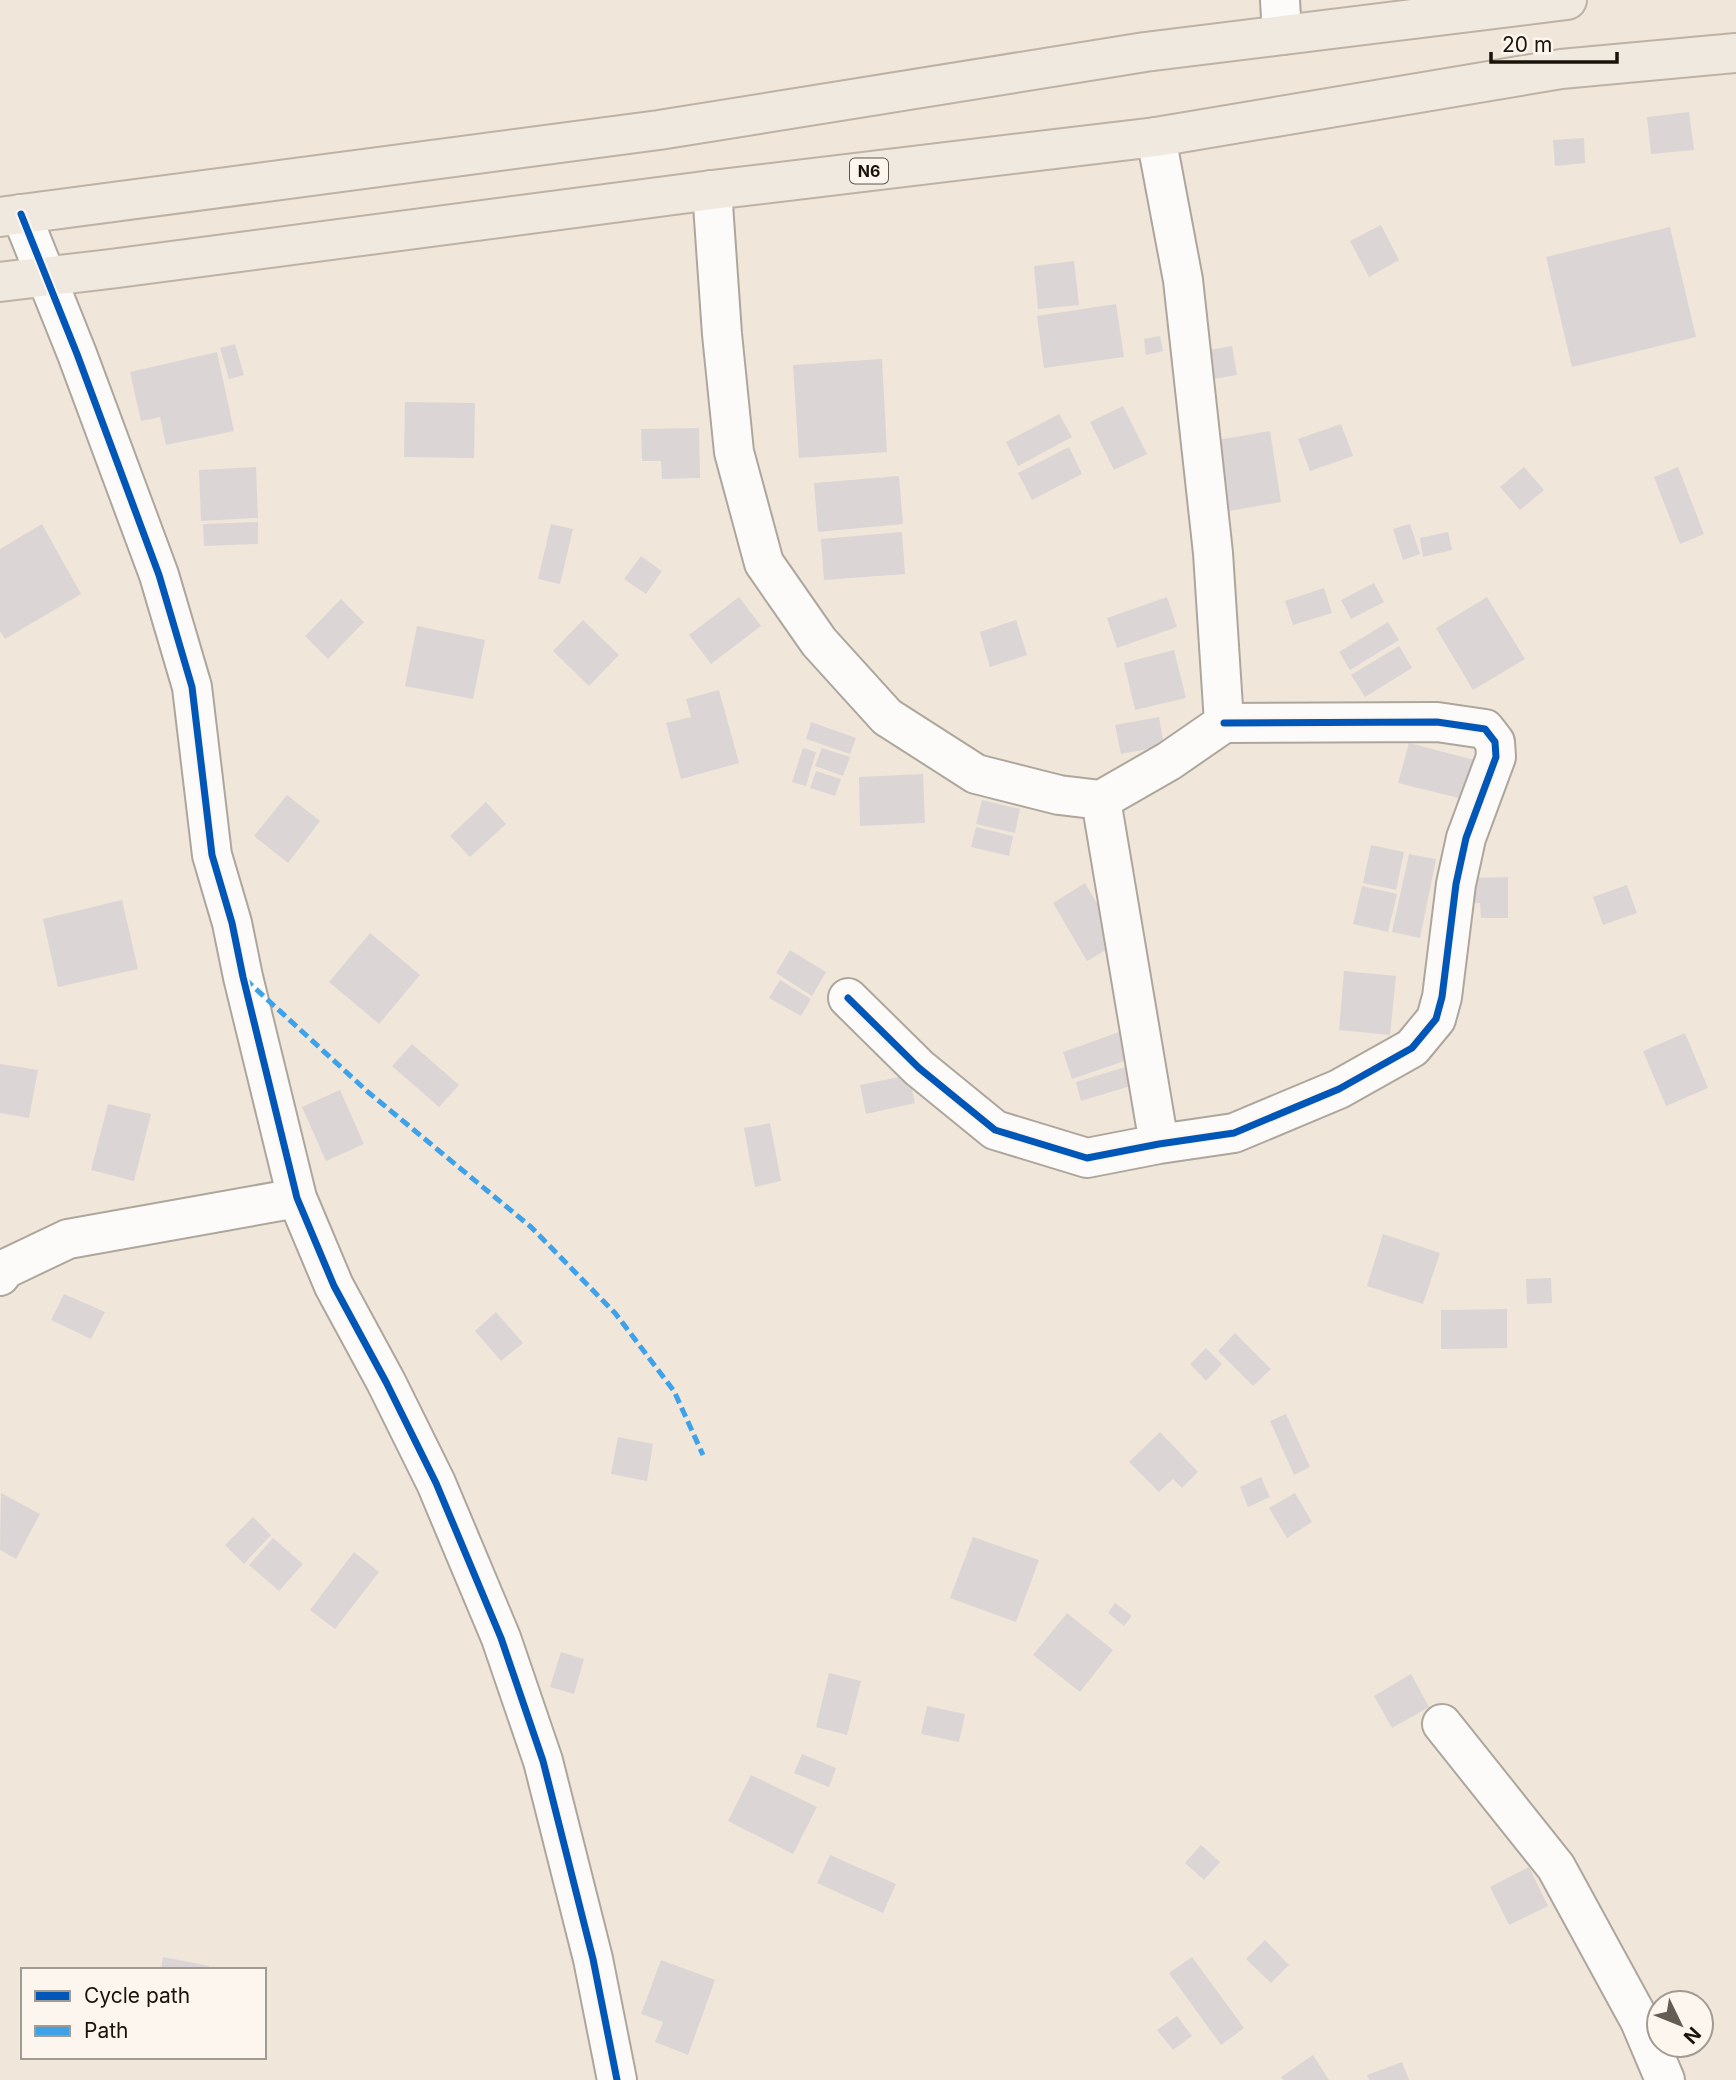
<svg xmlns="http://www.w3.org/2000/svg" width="1736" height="2080" viewBox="0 0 1736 2080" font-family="Inter,sans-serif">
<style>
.building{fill:#dbd6d5}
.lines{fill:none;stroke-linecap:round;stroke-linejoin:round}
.street-casing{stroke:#ada69d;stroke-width:42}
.highway-casing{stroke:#beb2a5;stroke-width:42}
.street{stroke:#fdfbf9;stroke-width:38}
.highway{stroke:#f0e9e0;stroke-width:38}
.quiet{stroke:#3da2e9;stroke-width:5;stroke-dasharray:10 5;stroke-linecap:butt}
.cycleway-casing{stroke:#fdf6ee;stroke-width:11}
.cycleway{stroke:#0057b8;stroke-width:7}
.labels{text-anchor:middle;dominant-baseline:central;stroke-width:7;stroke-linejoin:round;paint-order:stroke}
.shield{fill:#fdf6ee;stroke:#5d5750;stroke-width:2}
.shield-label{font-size:16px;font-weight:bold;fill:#19130c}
</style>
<rect width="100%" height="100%" fill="#f0e6da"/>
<!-- building -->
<path class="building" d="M1689,112L1694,150L1651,154L1647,117Z
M1584,138L1585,163L1555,166L1553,140Z
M1381,225L1399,260L1369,277L1350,241Z
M1670,227L1696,337L1572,367L1546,257Z
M1074,261L1079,305L1038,309L1034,266Z
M1116,304L1124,357L1044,368L1037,316Z
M1160,336L1163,351L1146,355L1144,339Z
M235,344L244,375L229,379L220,348Z
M1232,346L1237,375L1208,380L1204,351Z
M217,352L234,431L166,445L160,417L141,421L130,372Z
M882,359L887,452L799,458L793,365Z
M405,402L475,403L474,458L404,457Z
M1123,406L1147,454L1114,470L1090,422Z
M1059,414L1072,437L1018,466L1006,442Z
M1341,424L1353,456L1310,471L1298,439Z
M699,428L700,478L662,479L661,461H642L641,429Z
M1270,431L1281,502L1224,512L1212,441Z
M1069,447L1082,474L1032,500L1018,473Z
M256,467L258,518L201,521L199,470Z
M1524,467L1544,490L1520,510L1500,487Z
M1678,467L1704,534L1680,544L1654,477Z
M899,476L903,524L818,532L814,483Z
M258,522V544L204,546L203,524Z
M42,524L81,594L5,639L0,631V549Z
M551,524L573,529L560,584L538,579Z
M1410,524L1420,554L1403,560L1393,529Z
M902,532L905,574L824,580L821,539Z
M1448,532L1452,550L1423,557L1420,538Z
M641,556L662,571L646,594L624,579Z
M1374,583L1384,602L1351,619L1341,600Z
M1324,588L1332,613L1293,625L1285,601Z
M739,597L761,626L711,664L689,635Z
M1167,597L1177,627L1117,648L1107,618Z
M1487,597L1525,659L1473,690L1436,628Z
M341,599L364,622L328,659L305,636Z
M583,620L619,655L589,686L553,651Z
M1016,620L1027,655L990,667L980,632Z
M1388,622L1399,640L1350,670L1339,652Z
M417,626L485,640L473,699L405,686Z
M1399,646L1412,668L1365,697L1351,675Z
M1174,650L1186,698L1135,710L1124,663Z
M719,690L739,763L681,779L666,723L691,717L686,699Z
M1159,717L1164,746L1121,754L1115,725Z
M811,722L856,738L850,754L806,739Z
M1409,743L1482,762L1471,801L1398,783Z
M803,748L816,752L806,786L792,782Z
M822,748L850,757L843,776L815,766Z
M816,771L841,779L835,796L810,788Z
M923,774L925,823L860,826L859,777Z
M287,795L320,821L288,863L254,836Z
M982,800L1020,809L1015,833L976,824Z
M486,802L506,824L470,857L450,836Z
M976,827L1013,836L1009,856L971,847Z
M1371,845L1404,852L1396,890L1363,883Z
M1409,854L1436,859L1420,938L1392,932Z
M1508,877V918H1481L1480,903L1465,904V878Z
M1085,883L1120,942L1087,961L1053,903Z
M1627,885L1637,913L1603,925L1593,897Z
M1362,886L1397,894L1388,932L1353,924Z
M122,900L138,969L58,987L43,919Z
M370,933L420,975L379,1024L329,982Z
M790,950L826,972L812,996L776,973Z
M1344,971L1396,976L1390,1035L1339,1030Z
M780,980L811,999L801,1016L769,998Z
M1122,1031L1130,1059L1072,1079L1063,1052Z
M1685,1033L1708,1088L1666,1106L1643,1051Z
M412,1044L459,1085L439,1107L392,1066Z
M0,1064L38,1070L29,1118L0,1113Z
M1132,1065L1137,1084L1081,1101L1076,1082Z
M909,1075L915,1103L866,1114L860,1085Z
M340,1090L364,1144L326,1161L302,1107Z
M108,1104L151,1114L134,1181L91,1170Z
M770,1123L781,1181L755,1187L744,1128Z
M1383,1234L1440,1253L1423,1304L1367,1286Z
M1551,1278L1552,1303L1527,1304L1526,1279Z
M64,1294L105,1312L91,1339L51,1320Z
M1507,1309V1348L1441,1349V1310Z
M496,1312L523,1343L501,1361L475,1331Z
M1235,1333L1271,1369L1253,1386L1218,1351Z
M1206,1348L1222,1364L1206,1381L1190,1364Z
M1286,1414L1310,1467L1294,1475L1270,1421Z
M1160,1432L1198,1472L1182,1488L1173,1479L1159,1492L1129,1462Z
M618,1437L653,1444L647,1481L611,1474Z
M1261,1477L1270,1497L1248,1507L1240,1487Z
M1,1493L40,1514L16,1559L0,1550Z
M1295,1493L1312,1522L1287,1538L1269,1508Z
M253,1517L271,1535L244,1564L225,1545Z
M973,1537L1039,1560L1016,1622L950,1598Z
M273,1538L303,1564L279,1591L249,1565Z
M354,1552L379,1572L335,1629L310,1610Z
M1115,1603L1132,1616L1124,1626L1108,1613Z
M1067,1613L1113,1650L1080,1692L1033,1655Z
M561,1652L584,1659L574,1694L550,1687Z
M829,1673L861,1681L847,1735L816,1727Z
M1411,1674L1429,1707L1392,1728L1374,1696Z
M927,1706L965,1714L959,1742L921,1734Z
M802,1754L836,1768L829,1787L794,1773Z
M751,1775L817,1807L793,1854L728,1821Z
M1201,1845L1220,1862L1204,1880L1185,1863Z
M830,1855L896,1884L883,1913L817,1883Z
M1529,1867L1548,1906L1509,1925L1490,1887Z
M1265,1940L1289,1965L1271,1983L1246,1959Z
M163,1957L209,1966V1970H161Z
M1192,1957L1244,2028L1221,2045L1169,1973Z
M661,1960L715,1980L688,2055L655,2042L663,2022L641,2014Z
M1177,2016L1192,2036L1173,2050L1157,2030Z
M1313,2055L1329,2080H1283L1281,2077Z
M1402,2062L1409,2080H1369L1367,2075Z"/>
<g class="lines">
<defs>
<path id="street" d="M1280,0L1282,35
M1156,137L1183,280L1213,553L1224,723L1169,761L1101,800L1159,1144
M712,190L722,334L734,452L764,563L819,642L887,717L976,774L1059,795L1101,800
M21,214L77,354L159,575L192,687L212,855L232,923L243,977L297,1198L334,1286L386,1382L436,1483L501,1638L543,1761L593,1959L617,2080
M848,998L919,1068L995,1130L1087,1158L1159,1144L1234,1133L1339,1089L1412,1048L1436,1019L1442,997L1456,884L1466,838L1496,757L1495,742L1485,729L1437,722L1224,723
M0,1276L5,1269L68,1239L297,1198
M1442,1724L1556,1867L1640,2021L1665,2080"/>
<path id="highway" d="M0,217L659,130L1145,52L1567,0
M0,282L110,269L712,190L1156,137L1561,69L1736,53"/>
</defs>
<!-- street casing -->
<use href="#street" class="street-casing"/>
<!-- highway casing -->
<use href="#highway" class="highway-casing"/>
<!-- street -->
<use href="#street" class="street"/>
<!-- highway -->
<use href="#highway" class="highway"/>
<!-- quiet -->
<path class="quiet" d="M245,979L368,1092L531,1227L615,1313L674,1391L703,1455"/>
<defs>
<path id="cycleway" d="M21,214L77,354L159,575L192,687L212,855L232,923L243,977L297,1198L334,1286L386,1382L436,1483L501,1638L543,1761L593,1959L617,2080
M848,998L919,1068L995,1130L1087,1158L1159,1144L1234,1133L1339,1089L1412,1048L1436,1019L1442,997L1456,884L1466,838L1496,757L1495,742L1485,729L1437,722L1224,723"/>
</defs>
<!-- cycleway casing -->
<use href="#cycleway" class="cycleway-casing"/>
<!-- cycleway -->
<use href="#cycleway" class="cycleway"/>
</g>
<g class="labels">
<!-- shield labels -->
<rect class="shield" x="850" y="158.5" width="38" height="25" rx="5"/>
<g class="shield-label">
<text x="869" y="171">N6</text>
</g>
</g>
<!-- legend -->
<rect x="21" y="1968" width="245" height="91" fill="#fdf6ee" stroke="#a29b94" stroke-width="2"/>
<rect x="35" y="1991" width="35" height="10" fill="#0057b8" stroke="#a29b94" stroke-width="2"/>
<text x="84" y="2003" font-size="21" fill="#19130c">Cycle path</text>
<rect x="35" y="2026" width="35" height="10" fill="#3da2e9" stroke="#a29b94" stroke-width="2"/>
<text x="84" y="2038" font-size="21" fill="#19130c">Path</text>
<!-- north arrow -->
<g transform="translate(1680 2024) rotate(133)"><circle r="33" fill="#fdf6ee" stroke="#a29b94" stroke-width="2"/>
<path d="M0-5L12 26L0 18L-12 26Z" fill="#645d54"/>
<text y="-10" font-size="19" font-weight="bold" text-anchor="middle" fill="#19130c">N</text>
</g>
<!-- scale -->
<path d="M1491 52v10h126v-10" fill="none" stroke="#19130c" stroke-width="3.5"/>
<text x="1502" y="52" font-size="21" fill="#19130c" stroke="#fdf6ee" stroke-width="5" paint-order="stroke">20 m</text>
</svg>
